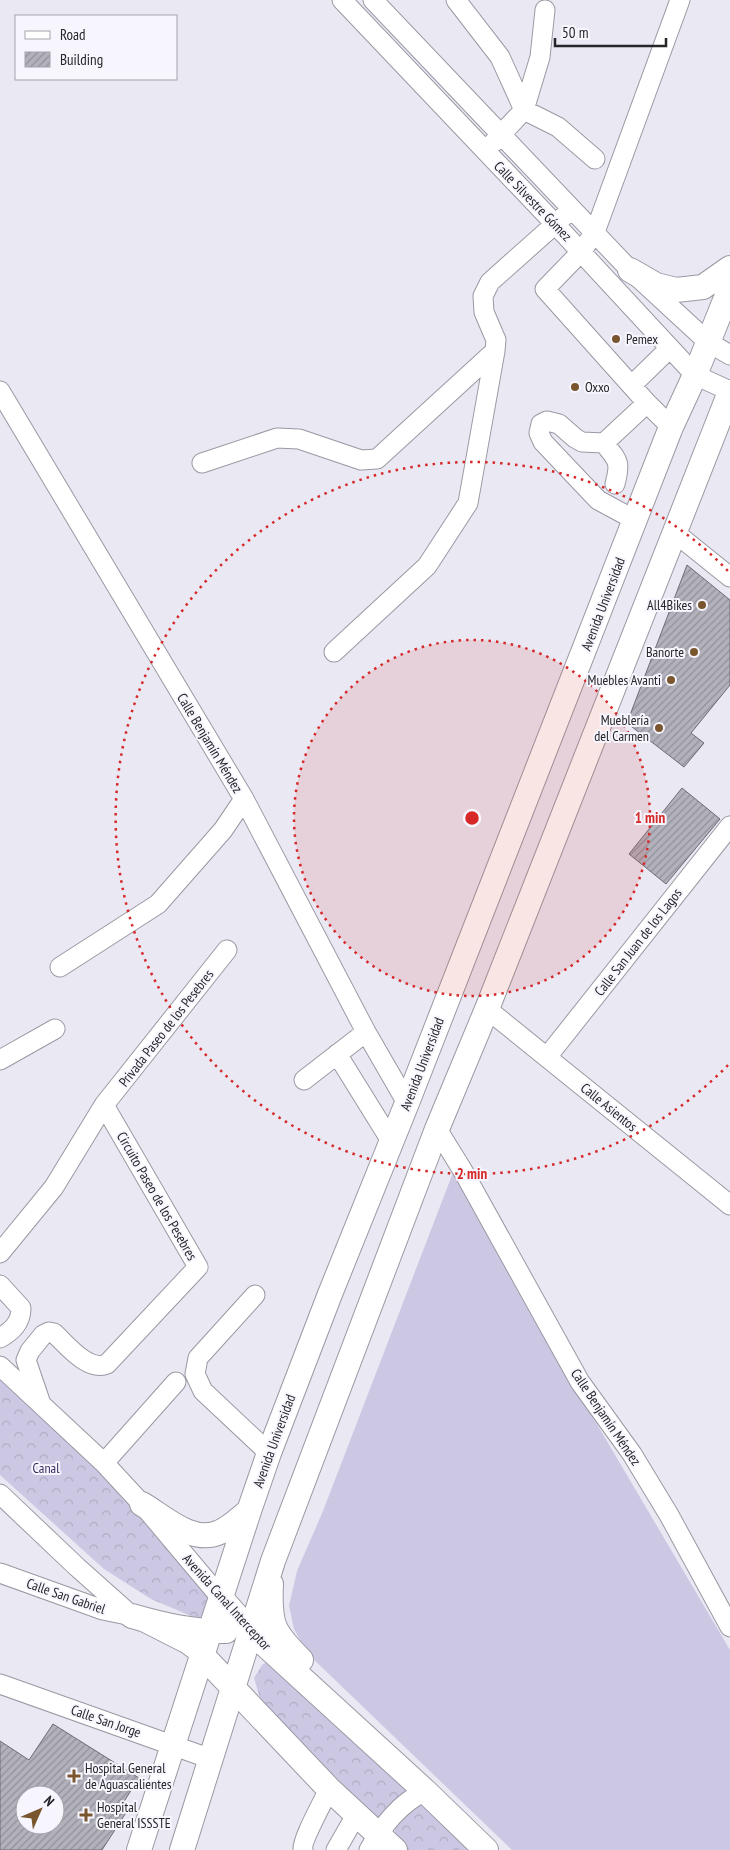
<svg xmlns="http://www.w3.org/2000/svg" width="730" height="1850" viewBox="0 0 730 1850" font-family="'PT Sans Narrow',sans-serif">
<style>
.grass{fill:#ccc8e4}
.forest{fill:url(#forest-crowns)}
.building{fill:url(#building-hatch);stroke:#6d6c75;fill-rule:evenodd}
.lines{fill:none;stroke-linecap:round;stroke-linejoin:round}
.minor-casing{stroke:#9a99a3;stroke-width:21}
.major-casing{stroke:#9a99a3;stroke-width:26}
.minor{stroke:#fff;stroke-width:19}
.major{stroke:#fff;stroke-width:24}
.ring{fill:none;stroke:#d62828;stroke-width:2.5;stroke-dasharray:2.5 5}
.poi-dot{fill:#79562e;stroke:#f7f6fe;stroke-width:2}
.labels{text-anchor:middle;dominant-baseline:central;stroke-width:4;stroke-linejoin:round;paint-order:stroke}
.street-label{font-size:14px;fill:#26262a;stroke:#f7f6fe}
.poi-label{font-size:14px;fill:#26262a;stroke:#f7f6fe;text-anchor:start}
.park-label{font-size:14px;fill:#382a61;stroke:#f7f6fe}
.centre{fill:#d62828;stroke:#f7f6fe;stroke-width:2.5}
.ring-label{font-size:15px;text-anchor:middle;font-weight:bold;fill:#d62828;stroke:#f7f6fe;stroke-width:4;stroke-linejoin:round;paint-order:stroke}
</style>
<defs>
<pattern id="forest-crowns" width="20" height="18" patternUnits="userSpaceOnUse" patternTransform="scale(1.25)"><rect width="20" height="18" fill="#ccc8e4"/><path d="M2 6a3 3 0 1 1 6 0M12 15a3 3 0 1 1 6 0" fill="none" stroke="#afacc4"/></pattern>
<pattern id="building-hatch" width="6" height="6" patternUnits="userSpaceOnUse" patternTransform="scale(1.25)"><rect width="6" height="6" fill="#b3b2bc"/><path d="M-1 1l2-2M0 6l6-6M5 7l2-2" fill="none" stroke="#919199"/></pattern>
</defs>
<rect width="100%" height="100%" fill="#e9e8f3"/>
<!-- grass -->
<path class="grass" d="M454,1170L522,1297L730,1650V1850H512L307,1653L294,1629L289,1606L297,1571L323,1511Z"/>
<!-- forest -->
<path class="forest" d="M0,1375L142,1507L215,1592L203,1621L151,1599L104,1569L0,1475Z
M270,1660L408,1788L376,1821L330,1780L260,1698L254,1678L262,1665Z
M420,1804L427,1805L474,1850H408L398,1841L394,1829L402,1817Z"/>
<!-- building -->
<path class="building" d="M687,565L730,600V685L691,733L704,743L684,767L627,723Z
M682,788L720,819L666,884L629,854Z
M53,1724L139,1778L123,1803L129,1808L102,1850H0V1741L29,1760ZM25,1795H55V1825H25Z"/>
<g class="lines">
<defs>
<path id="minor" d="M342,0L555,224L695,375L730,391
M373,0L630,270L708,342L730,355
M456,0L500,57L524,110L493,143
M545,10L540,57L524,110L558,127L595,159
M632,385L670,348
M0,391L244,799L366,1032L407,1103
M671,427L647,403L545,289L581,252L595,232L680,0
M604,443C618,461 621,461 615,484
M202,463L277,438L299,439L361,460L377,459L495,351L496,340L484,312L483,296L490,282L572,209
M635,520L598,500L543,442L539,433L541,424L547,421L559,424L575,438L582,442L604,443L647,403
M674,532L730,577
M334,652L427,566L468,503L495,351
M60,967L158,904L223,830L244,799
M487,1009L730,1205
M337,1054L391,1141
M547,1057L730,826
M0,1060L55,1029
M304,1080L366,1032
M437,1129L463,1171L580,1382L632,1454L669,1515L730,1627
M0,1253L54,1187L104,1105L227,950
M0,1285L21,1308C21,1323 12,1331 0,1338
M255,1295L198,1358L195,1374L203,1391L269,1453
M0,1366L104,1463L142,1504L221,1598
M41,1404L26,1360L30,1351L43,1335L49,1332L54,1333C67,1345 88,1372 107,1364L198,1267L104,1105
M104,1463L176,1382
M0,1494L77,1567L132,1616L187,1644L202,1655
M0,1573L103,1610L132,1616
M0,1684L211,1759
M303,1850C301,1841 324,1800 329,1789
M336,1850L356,1815
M369,1850C383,1825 399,1804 425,1791"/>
<path id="major" d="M630,270L656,285L676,290L703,287L730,268
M142,1504C164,1517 193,1545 220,1532C230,1528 240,1518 249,1511
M271,1584C269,1625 273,1632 301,1660
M221,1598L250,1631L425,1791L486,1850
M132,1616C163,1625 193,1632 226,1631
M202,1655L329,1789L395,1850
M139,1850L249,1511L269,1453L330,1294L407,1103L671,427L695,375L730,288
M182,1850L273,1561L437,1129L487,1009L730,392"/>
</defs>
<!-- minor casing -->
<use href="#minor" class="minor-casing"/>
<!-- major casing -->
<use href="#major" class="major-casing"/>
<!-- minor -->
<use href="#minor" class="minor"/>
<!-- major -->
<use href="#major" class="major"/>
</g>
<!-- distance rings -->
<circle cx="472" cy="818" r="178" fill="#d62828" fill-opacity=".12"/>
<g class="ring">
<circle cx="472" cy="818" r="178"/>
<path d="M728 1065A356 356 0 1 1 728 571"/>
</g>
<!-- markers -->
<g class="poi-dot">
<circle cx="616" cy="339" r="5"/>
<circle cx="575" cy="387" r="5"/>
<circle cx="702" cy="605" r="5"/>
<circle cx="694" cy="652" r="5"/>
<circle cx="671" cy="680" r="5"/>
<circle cx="659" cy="728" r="5"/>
<path d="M71.5 1768.5h5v5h5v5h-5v5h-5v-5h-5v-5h5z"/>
<path d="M83.5 1807.5h5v5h5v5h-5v5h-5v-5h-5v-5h5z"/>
</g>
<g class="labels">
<!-- street labels -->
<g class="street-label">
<text transform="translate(533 201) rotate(46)">Calle Silvestre Gómez</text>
<text transform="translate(603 604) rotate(-69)">Avenida Universidad</text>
<text transform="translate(210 743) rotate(59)">Calle Benjamín Méndez</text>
<text transform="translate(638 942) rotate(-52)">Calle San Juan de los Lagos</text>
<text transform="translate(166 1028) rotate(-52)">Privada Paseo de los Pesebres</text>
<text transform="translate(422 1064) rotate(-69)">Avenida Universidad</text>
<text transform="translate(609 1107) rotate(39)">Calle Asientos</text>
<text transform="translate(157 1196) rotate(60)">Circuito Paseo de los Pesebres</text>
<text transform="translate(606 1417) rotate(56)">Calle Benjamín Méndez</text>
<text transform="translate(274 1441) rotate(-70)">Avenida Universidad</text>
<text transform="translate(66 1596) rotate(19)">Calle San Gabriel</text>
<text transform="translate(227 1602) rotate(48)">Avenida Canal Interceptor</text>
<text transform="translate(106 1721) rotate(19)">Calle San Jorge</text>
</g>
<!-- poi labels -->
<g class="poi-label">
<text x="626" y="339">Pemex</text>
<text x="585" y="387">Oxxo</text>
<text x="692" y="605" text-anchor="end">All4Bikes</text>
<text x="684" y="652" text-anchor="end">Banorte</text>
<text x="661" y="680" text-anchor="end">Muebles Avanti</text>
<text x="649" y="720" text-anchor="end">Mueblería<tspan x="649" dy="16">del Carmen</tspan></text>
<text x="85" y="1768">Hospital General<tspan x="85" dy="16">de Aguascalientes</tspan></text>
<text x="97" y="1807">Hospital<tspan x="97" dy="16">General ISSSTE</tspan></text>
</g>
<!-- park labels -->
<g class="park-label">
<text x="46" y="1468">Canal</text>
</g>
</g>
<circle cx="472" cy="818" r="8" class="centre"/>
<g class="ring-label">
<text x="650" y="823">1 min</text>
<text x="472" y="1179">2 min</text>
</g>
<!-- legend -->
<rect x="15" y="15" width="162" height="65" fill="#f7f6fe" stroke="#a3a3a9"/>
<rect x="25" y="31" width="25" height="8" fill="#ffffff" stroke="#a3a3a9"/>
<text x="60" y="40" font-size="15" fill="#26262a">Road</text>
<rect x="25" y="52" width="25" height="15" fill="url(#building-hatch)" stroke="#a3a3a9"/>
<text x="60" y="65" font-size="15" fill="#26262a">Building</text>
<!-- north arrow -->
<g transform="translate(40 1810) rotate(45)"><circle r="24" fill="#f7f6fe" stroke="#a3a3a9"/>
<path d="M0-4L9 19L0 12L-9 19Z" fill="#79562e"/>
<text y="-8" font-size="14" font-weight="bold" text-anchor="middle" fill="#26262a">N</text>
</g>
<!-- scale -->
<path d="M555 38v8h111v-8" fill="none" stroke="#26262a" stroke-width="2.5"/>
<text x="562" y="38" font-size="15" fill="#26262a" stroke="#f7f6fe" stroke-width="4" paint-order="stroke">50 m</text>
</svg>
